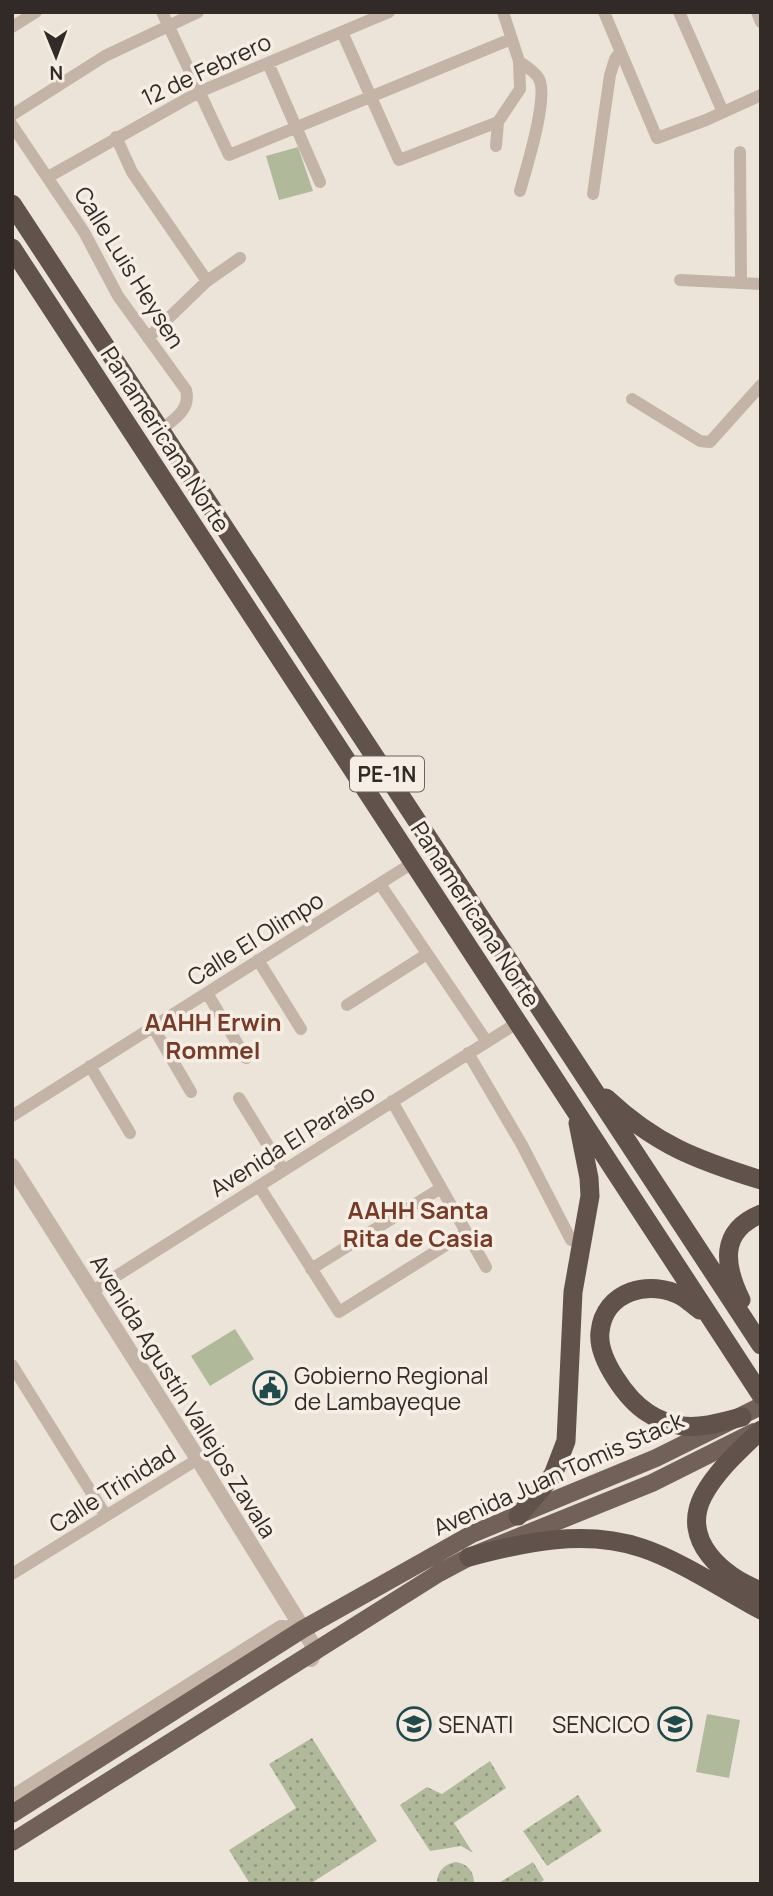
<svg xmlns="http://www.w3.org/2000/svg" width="773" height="1896" viewBox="0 0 773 1896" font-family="Manrope,sans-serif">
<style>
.grass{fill:url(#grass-dots)}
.pitch{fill:#b0ba9b}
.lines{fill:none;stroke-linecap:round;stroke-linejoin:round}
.minor{stroke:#c4b4a7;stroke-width:12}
.tertiary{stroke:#c4b4a7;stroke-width:16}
.primary{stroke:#716159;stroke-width:18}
.trunk{stroke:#61524c;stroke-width:19}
.labels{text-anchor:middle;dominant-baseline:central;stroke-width:7;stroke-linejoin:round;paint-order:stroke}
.shield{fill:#f6eee4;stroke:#6c655f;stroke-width:2}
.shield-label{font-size:21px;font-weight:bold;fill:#312a26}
.street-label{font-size:23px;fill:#312a26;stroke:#f6eee4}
.poi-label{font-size:23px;fill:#312a26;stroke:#f6eee4;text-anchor:start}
.neighbourhood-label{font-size:24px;font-weight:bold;fill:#763c29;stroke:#f6eee4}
</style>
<defs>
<pattern id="grass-dots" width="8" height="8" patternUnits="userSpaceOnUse" patternTransform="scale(1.75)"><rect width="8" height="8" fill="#b0ba9b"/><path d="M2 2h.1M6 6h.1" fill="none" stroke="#90977e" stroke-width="1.8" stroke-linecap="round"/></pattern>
</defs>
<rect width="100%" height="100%" fill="#ede4d9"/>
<!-- grass -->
<path class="grass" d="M312,1738L377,1841L310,1884H250L229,1850L296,1808L269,1764Z
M490,1761L506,1788L454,1823L473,1853L461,1846L430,1851L400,1805L427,1787L442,1794Z
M578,1795L602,1831L547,1866L523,1831Z
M456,1862C468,1864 474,1871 474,1884H437C437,1871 444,1864 456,1862Z
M533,1862L544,1880L538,1884H497Z"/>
<!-- pitch -->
<path class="pitch" d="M298,147L313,191L279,200L266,156Z
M235,1329L254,1359L210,1386L191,1356Z
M707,1714L740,1720L729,1778L696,1772Z"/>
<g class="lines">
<!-- minor -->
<path class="minor" d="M162,12L229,155L511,39
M604,12L657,138L706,120L761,95
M679,12L723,112
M757,12L761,22
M12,27L36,12
M342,32L399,160L498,122
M519,61C525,66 536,72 539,79C549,98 526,169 520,191
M268,63L320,182
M12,115L105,56L198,12
M12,125L84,232L118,296L186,390C191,409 175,419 162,429
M116,137L132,172L207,281
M496,146L498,122L520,89L519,61L503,12
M740,152L741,283
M48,177L199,92L389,12
M593,194L610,75L615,59L620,52
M680,280L761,284
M148,338L207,281L240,258
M632,399L700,441L710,442L761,385
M380,884L487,1042
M258,960L301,1029
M207,993L246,1058
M347,1005L427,954
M153,1027L191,1092
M468,1053L522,1145L571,1240
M90,1066L130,1133
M239,1098L283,1170
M392,1101L486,1267
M12,1116L414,862
M259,1186L339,1312L467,1232
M311,1269L441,1188
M91,1292L517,1023
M12,1365L106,1516
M12,1574L198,1459"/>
<!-- tertiary -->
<path class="tertiary" d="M12,1166L198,1459L316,1650L311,1659
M12,1798L281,1628L303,1629"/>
<!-- primary -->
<path class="primary" d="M12,1814L303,1629L472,1534L656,1458L761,1406
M12,1842L439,1573L469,1557L652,1483L754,1432"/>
<!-- trunk -->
<path class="trunk" d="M12,204L761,1345
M12,248L761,1395
M606,1098C656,1145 697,1160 761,1180
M741,1300C724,1265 719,1231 761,1214
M700,1310C694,1306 689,1301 683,1297C650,1278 604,1291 600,1332C597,1358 627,1400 648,1413C658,1420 670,1424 683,1426C703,1428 722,1422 742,1417
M761,1430C740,1450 717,1470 703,1496C680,1541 723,1576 761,1591
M518,1516L553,1475L566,1441L573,1292L590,1196L589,1178L578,1123
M469,1557C525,1542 585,1529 642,1548C679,1560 726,1591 761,1610"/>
</g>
<!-- icons -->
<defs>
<symbol id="civic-ring" viewBox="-11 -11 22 22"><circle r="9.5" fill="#f6eee4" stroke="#214a4d" stroke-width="1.5"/><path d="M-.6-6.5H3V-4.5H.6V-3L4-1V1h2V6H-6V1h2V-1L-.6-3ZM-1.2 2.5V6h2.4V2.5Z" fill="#214a4d"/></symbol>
<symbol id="university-ring" viewBox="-11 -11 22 22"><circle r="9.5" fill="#f6eee4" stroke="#214a4d" stroke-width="1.5"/><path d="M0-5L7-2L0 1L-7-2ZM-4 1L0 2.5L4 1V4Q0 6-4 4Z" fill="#214a4d"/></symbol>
</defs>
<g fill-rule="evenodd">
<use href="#civic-ring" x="251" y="1369" width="38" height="38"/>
<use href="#university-ring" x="395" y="1705" width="38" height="38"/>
<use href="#university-ring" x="656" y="1705" width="38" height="38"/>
</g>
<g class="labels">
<!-- shield labels -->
<rect class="shield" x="350" y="756.5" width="74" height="35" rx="5"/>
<g class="shield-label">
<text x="387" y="774">PE-1N</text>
</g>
<!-- street labels -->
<g class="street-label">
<text transform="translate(206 69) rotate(-25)">12 de Febrero</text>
<text transform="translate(130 267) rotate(58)">Calle Luis Heysen</text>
<text transform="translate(166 439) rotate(57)">Panamericana Norte</text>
<text transform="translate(476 914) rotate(57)">Panamericana Norte</text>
<text transform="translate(255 938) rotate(-32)">Calle El Olimpo</text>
<text transform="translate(292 1140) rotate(-32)">Avenida El Paraíso</text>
<text transform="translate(184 1396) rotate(58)">Avenida Agustín Vallejos Zavala</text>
<text transform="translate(558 1473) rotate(-24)">Avenida Juan Tomis Stack</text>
<text transform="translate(112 1488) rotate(-32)">Calle Trinidad</text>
</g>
<!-- poi labels -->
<g class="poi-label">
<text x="294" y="1375">Gobierno Regional<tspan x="294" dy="26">de Lambayeque</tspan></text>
<text x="438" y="1724">SENATI</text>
<text x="650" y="1724" text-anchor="end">SENCICO</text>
</g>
<!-- neighbourhood labels -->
<g class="neighbourhood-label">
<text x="213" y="1021">AAHH Erwin<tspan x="213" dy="28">Rommel</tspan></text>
<text x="418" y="1209">AAHH Santa<tspan x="418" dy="28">Rita de Casia</tspan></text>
</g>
</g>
<!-- border -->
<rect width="773" height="1896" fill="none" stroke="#312a26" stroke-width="28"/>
<!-- north arrow -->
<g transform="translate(56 56) rotate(179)" stroke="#f6eee4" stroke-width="5" paint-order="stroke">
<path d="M0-5L12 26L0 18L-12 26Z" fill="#312a26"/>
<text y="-10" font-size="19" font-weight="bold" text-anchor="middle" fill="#312a26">N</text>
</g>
</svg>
